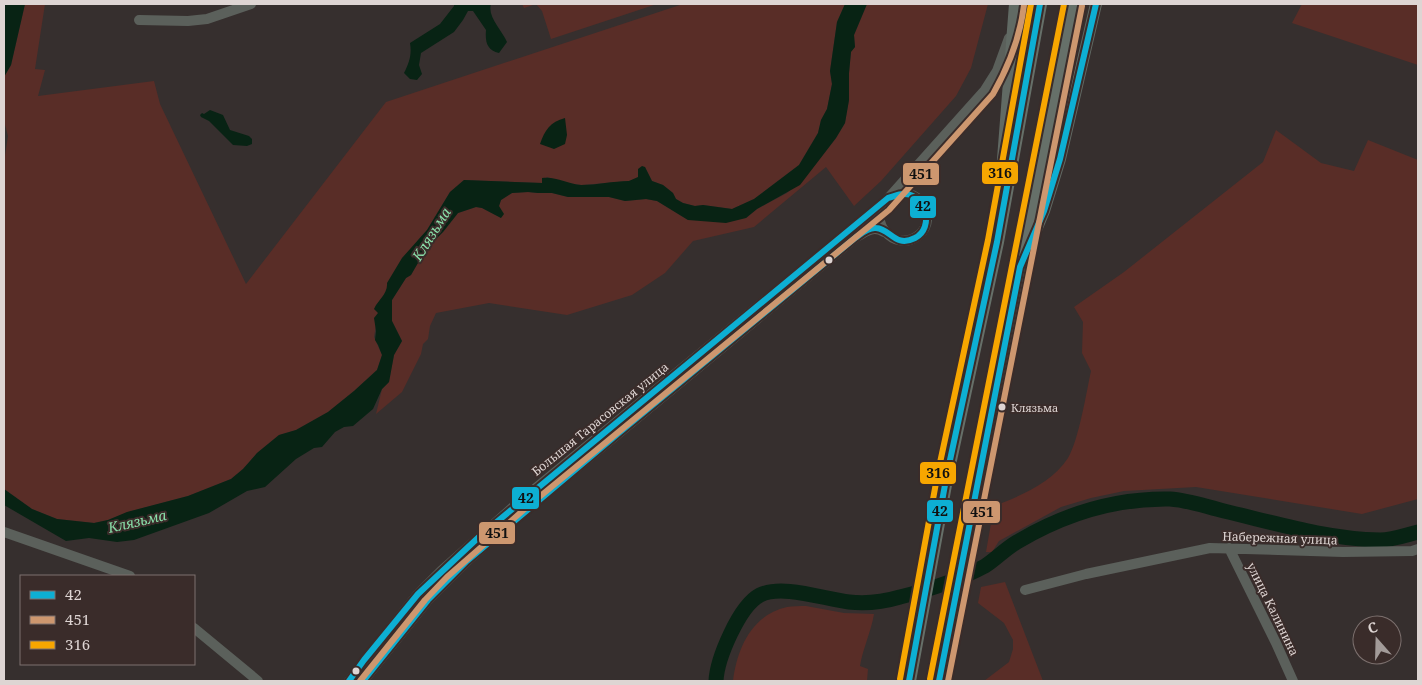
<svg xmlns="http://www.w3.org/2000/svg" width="1422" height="685" viewBox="0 0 1422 685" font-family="'Noto Serif',serif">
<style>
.green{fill:#592d27}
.water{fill:#082314}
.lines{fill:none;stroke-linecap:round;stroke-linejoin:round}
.river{stroke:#082314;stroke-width:15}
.minor{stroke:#5b605b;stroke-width:10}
.major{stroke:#616a64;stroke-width:12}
.highway{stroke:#667069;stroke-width:14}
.bus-1-casing{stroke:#3a2c2a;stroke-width:10}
.bus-2-casing{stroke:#3a2c2a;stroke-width:10}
.bus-3-casing{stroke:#3a2c2a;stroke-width:10}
.bus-1{stroke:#0dafd3;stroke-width:6}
.bus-2{stroke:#cd976f;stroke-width:6}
.bus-3{stroke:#f7a600;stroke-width:6}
.bus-dot{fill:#ded5d3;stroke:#3a2c2a;stroke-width:2}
.labels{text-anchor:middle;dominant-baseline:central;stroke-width:4;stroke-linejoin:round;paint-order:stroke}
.bus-label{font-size:11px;fill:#ded5d3;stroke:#3a2c2a;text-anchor:start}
.street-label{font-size:12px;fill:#ded5d3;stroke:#3a2c2a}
.water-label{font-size:14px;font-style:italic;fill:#89dfa9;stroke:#3a2c2a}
.line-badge{stroke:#3a2c2a;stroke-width:2}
.pale-badge-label{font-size:14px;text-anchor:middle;font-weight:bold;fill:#111}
</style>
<rect width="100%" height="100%" fill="#362f2e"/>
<!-- green -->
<path class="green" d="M25,4H45L35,69L45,70L38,96L154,81L160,104L246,284L386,102L683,4H845L837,22L830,71L832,84L827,109L821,120L818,133L799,165L754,199L732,209L703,205L695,206L683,203L676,199L673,193L663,185L652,181L645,167L638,173V178L629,181L582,185L567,183L547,177L542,183L464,180L450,192L427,230L418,240L380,301L376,305L378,313L374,337L382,355L377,370L354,391L328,412L296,430L279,435L257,453L243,469L231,479L188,496L128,512L108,520L94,523L57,519L32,509L4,489V162L8,136L4,121V77L11,65Z
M522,4H657L551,39L542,11L536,4L524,8Z
M867,4H988L971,68L956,96L881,181L854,206L826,167L754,227L693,241L665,273L632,295L567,315L489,303L436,313L430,326L428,339L423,344L421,354L402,392L376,414L382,389L389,382L394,355L402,341L392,321V300L406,278L411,275L426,249L443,232L458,213L476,207L482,208L501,218L499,206L501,200L512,193L528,192L538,193H552L568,197H609L625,201L646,199L657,201L688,220L746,218L757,209L787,193L815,165L836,138L845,123L849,100V73L851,51L855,47L854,35Z
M1302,4H1418V65L1292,23Z
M1276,130L1321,163L1354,171L1368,140L1418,160V499L1362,514L1196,487L1124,491L1091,498L1061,507L999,541L992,552H986L994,506C1020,496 1052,483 1068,458C1079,439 1086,394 1091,371L1082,353L1083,322L1074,307L1124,272L1263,162Z
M1005,582L1043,681H984L1009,662L1013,649V640L1004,623L978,603L981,587Z
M806,606L844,613L874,614C871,632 863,648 860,666L868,669L867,681H733C737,649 751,615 787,607C793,606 800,606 806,606Z"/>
<!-- water -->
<path class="water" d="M4,4H25L11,65L4,77Z
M454,4H491C487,17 502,30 507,42L499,53C487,50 485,42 486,30L473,11H468L463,20L454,32L421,53L419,65L422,74L417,80L410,79L404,73C409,63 412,55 410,43L440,24L454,6Z
M845,4H867L854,35L855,47L851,52L849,73V100L845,123L836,138L800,185L757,209L746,218L726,223L688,220L657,201L646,199L625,201L609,197H568L552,193H538L528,192L512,193L501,200L499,206L504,214L501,218L482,208L476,207L458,213L443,232L426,249L411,275L406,278L392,300V321L402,341L394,355L389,382L382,389L373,409L353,426L344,427L335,432L322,447L314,448L296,459L265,487L247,491L209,513L134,540L117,542L89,538L66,541L4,505V489L32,509L57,519L94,523L108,520L127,512L188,496L231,479L243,469L257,453L279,435L296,430L328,412L354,391L377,370L382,355L378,345L375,340L376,331L374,318L378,313L374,309C378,300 388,294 387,283L402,258L427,230L450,192L464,180L542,183V178C555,176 568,184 581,185C597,185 613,181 629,181L638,177V169L642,166L645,167L652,181L663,185L673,193L676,199L683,203L695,206L703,205L732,209L754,199L799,165L818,133L821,120L827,109L832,84L830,71L837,22Z
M210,110L223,115L230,130L249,136L252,139V144L247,146L233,145L209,121L201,117L200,115L202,113L204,114Z
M565,118L567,135L565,144L554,149L540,144C545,130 550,122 565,118Z"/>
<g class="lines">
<!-- river -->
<path class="river" d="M716,681C717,659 739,606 760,595C782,584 824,599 849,602C867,604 883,602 900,597C928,590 959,580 985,566C996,559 1005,549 1017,542C1064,514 1115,498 1170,499C1188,500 1207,507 1224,511C1275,523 1327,539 1380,540C1392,540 1406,535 1418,532"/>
<!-- minor -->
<path class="minor" d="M139,20L188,21L207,19L251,4
M882,205C871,228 898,252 919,235C940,216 917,183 891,196
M4,532L130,576
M1229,548L1276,643L1293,681
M1025,590L1086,574L1210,548L1343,552L1412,551L1418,549
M194,628L258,681
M349,681L397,620L418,594L441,571L521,500L883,204L985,90L997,71L1009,38
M363,681L428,600L467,561L516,518L855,238C865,232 873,225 884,232"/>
<!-- major -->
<path class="major" d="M1000,198L1015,4
M1028,249L1044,211L1060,159L1096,4"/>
<!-- highway -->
<path class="highway" d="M909,681L947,474L997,242L1040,4
M939,681L1073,4"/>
<defs>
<path id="bus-1" d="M349,681L364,660L418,594L481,535L888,198C893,197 898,194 903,194C926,193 935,228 915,238C895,248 891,229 876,228C868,227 861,234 855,238L620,432L467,561L428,600L363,681
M909,681L947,474L997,242L1040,4
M939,681L1020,267L1044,211L1060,159L1096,4"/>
<path id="bus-2" d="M360,681L425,600L447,577L527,507L889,210L993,94C1009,66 1020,38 1024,5
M948,681L1082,6"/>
<path id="bus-3" d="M900,679L938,472L988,240L1031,4
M930,679L1064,4"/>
</defs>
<!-- bus-1 casing -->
<use href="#bus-1" class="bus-1-casing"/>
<!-- bus-2 casing -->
<use href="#bus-2" class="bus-2-casing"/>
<!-- bus-3 casing -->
<use href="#bus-3" class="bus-3-casing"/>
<!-- bus-1 -->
<use href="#bus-1" class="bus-1"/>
<!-- bus-2 -->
<use href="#bus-2" class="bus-2"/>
<!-- bus-3 -->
<use href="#bus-3" class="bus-3"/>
</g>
<!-- markers -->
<g class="bus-dot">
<circle cx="829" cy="260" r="4.5"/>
<circle cx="1002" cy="407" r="4.5"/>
<circle cx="356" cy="671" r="4.5"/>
</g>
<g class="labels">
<!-- bus labels -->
<g class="bus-label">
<text x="1011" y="407">Клязьма</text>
</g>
<!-- street labels -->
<g class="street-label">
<text transform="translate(600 419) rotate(-39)">Большая Тарасовская улица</text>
<text transform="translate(1280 538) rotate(2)">Набережная улица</text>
<text transform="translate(1273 609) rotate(64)">улица Калинина</text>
</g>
<!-- water labels -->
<g class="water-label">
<text transform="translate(431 234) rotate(-58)">Клязьма</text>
<text transform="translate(137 521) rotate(-13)">Клязьма</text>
</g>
</g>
<g class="line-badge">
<rect x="981" y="161" width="38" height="24" rx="5" fill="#f7a600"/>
<rect x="902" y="162" width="38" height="24" rx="5" fill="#cd976f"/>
<rect x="909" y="195" width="28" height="24" rx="5" fill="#0dafd3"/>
<rect x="919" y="461" width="38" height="24" rx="5" fill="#f7a600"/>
<rect x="511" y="486" width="29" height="24" rx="5" fill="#0dafd3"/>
<rect x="926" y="499" width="28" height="24" rx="5" fill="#0dafd3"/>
<rect x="962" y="500" width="39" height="24" rx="5" fill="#cd976f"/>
<rect x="478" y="521" width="38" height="24" rx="5" fill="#cd976f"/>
</g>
<g class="pale-badge-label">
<text x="1000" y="178">316</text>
<text x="921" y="179">451</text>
<text x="923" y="211">42</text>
<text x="938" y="478">316</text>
<text x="526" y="503">42</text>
<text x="940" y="516">42</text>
<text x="982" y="517">451</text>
<text x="497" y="538">451</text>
</g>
<!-- border -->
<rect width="1422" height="685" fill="none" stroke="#ded5d3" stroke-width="10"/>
<!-- legend -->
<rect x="20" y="575" width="175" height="90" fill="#3a2c2a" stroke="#7c706e"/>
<rect x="30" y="591" width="25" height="8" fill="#0dafd3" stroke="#7c706e"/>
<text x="65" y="600" font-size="15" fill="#ded5d3">42</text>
<rect x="30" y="616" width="25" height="8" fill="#cd976f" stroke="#7c706e"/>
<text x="65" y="625" font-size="15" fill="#ded5d3">451</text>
<rect x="30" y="641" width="25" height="8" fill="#f7a600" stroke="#7c706e"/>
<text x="65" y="650" font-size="15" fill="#ded5d3">316</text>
<!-- north arrow -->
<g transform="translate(1377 640) rotate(340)"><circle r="24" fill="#3a2c2a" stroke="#7c706e"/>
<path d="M0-4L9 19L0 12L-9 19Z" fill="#a39b99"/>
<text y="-8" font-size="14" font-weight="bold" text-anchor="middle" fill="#ded5d3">С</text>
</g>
</svg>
